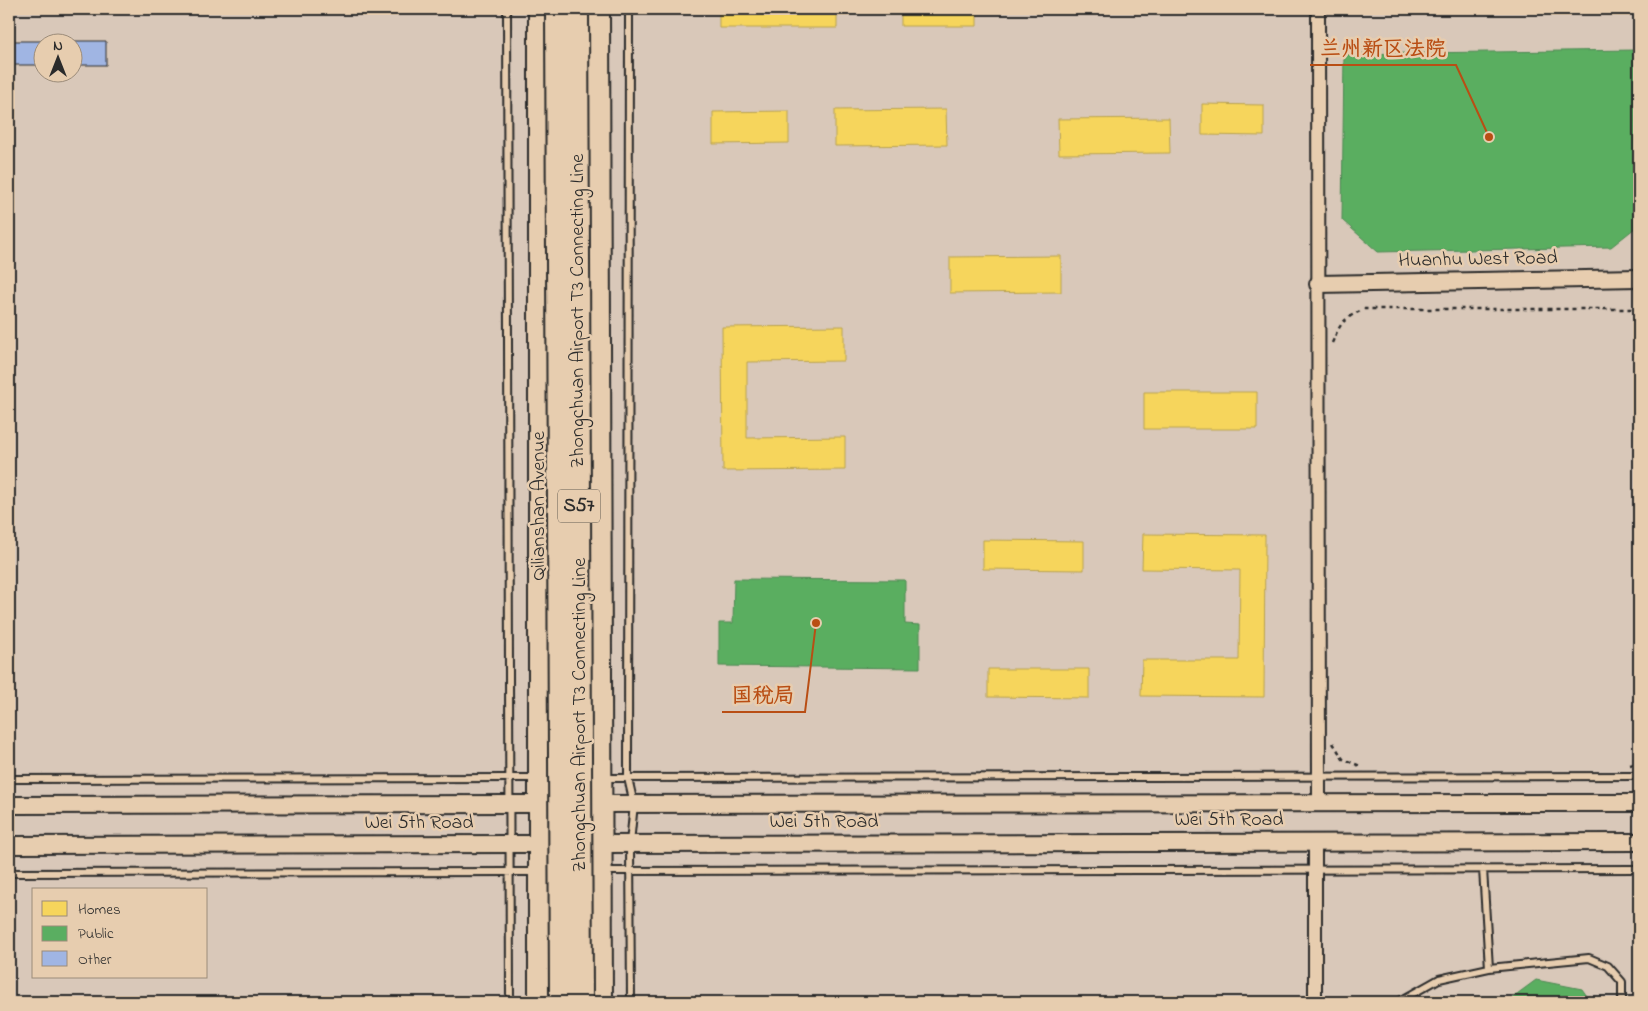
<svg xmlns="http://www.w3.org/2000/svg" width="1648" height="1011" viewBox="0 0 1648 1011" font-family="'Indie Flower','LXGW WenKai TC',sans-serif">
<style>
.homes{fill:#f6d55c;stroke:#b9a24d}
.public{fill:#5aae61;stroke:#4c8751}
.building{fill:#a0b5e3;stroke:#2b2b2b}
.lines{fill:none;stroke-linecap:round;stroke-linejoin:round}
.service-casing{stroke:#2b2b2b;stroke-width:10}
.minor-casing{stroke:#2b2b2b;stroke-width:16}
.tertiary-casing{stroke:#2b2b2b;stroke-width:20}
.primary-casing{stroke:#2b2b2b;stroke-width:24}
.path{stroke:#2b2b2b;stroke-width:2.5;stroke-dasharray:4 4;stroke-linecap:butt}
.service{stroke:#e7cdaf;stroke-width:6}
.minor{stroke:#e7cdaf;stroke-width:12}
.tertiary{stroke:#e7cdaf;stroke-width:16}
.primary{stroke:#e7cdaf;stroke-width:20}
.motorway-bridge-casing{stroke:#2b2b2b;stroke-width:26;stroke-linecap:butt}
.motorway-bridge{stroke:#e7cdaf;stroke-width:22}
.labels{text-anchor:middle;dominant-baseline:central;stroke-width:5;stroke-linejoin:round;paint-order:stroke}
.shield{fill:#e7cdaf;stroke:#635c53;stroke-width:1}
.shield-label{font-size:19px;font-weight:bold;fill:#2b2b2b}
.street-label{font-size:20px;fill:#2b2b2b;stroke:#e7cdaf}
.leader{fill:none;stroke:#b94e14;stroke-width:2}
.callout-dot{fill:#b94e14;stroke:#e7cdaf;stroke-width:2}
.callout-label{font-size:21px;text-anchor:middle;font-weight:bold;fill:#b94e14;stroke:#e7cdaf;stroke-width:5;stroke-linejoin:round;paint-order:stroke}
</style>
<rect width="100%" height="100%" fill="#d9c8b9"/>
<filter id="ink" filterUnits="userSpaceOnUse"><feTurbulence type="fractalNoise" baseFrequency=".02" numOctaves="2"/><feDisplacementMap in="SourceGraphic" scale="10" xChannelSelector="R" yChannelSelector="G"/><feConvolveMatrix kernelMatrix="1 2 1 2 8 2 1 2 1" color-interpolation-filters="sRGB"/></filter>
<g filter="url(#ink)">
<!-- homes -->
<path class="homes" d="M719,9H837V28H719Z
M901,9H977V26H901Z
M1202,104L1264,105V136L1202,135Z
M946,109L947,145L835,146V110Z
M789,111V143L713,144V112Z
M1169,118L1170,153L1059,154L1058,119Z
M1061,256V292L950,293V257Z
M844,326V361L747,362V438L845,437V470L723,471L722,327Z
M1144,392H1257V429H1144Z
M1143,534L1265,535L1264,697L1141,696L1142,660H1239L1240,570L1142,569Z
M983,540L1084,541V570L983,569Z
M988,669H1089V698L988,697Z"/>
<!-- public -->
<path class="public" d="M1636,50L1635,228L1611,247L1378,252L1342,220L1344,54Z
M734,579L905,580V624L920,625V668L719,666V623H733Z
M1536,980L1582,989L1591,1002H1506Z"/>
<!-- building -->
<path class="building" d="M9,41H106V65H72V42H42V65H9Z"/>
<g class="lines">
<defs>
<path id="service" d="M507,9L510,1002
M629,9L628,778L634,804L630,843L631,1002
M603,778L1639,776
M9,779L536,778
M1483,869L1489,968
M605,871L1639,869
M9,873L537,872
M1398,1002L1439,979L1489,968L1589,958L1608,966L1622,982V1002"/>
<path id="minor" d="M1318,9L1319,803
M1315,841V1002"/>
<path id="tertiary" d="M1318,284L1639,278
M589,804L1639,803
M9,805L550,804
M591,844L1639,842
M9,845L551,844"/>
<path id="primary" d="M599,9L602,1002
M539,1002V9"/>
</defs>
<!-- service casing -->
<use href="#service" class="service-casing"/>
<!-- minor casing -->
<use href="#minor" class="minor-casing"/>
<!-- tertiary casing -->
<use href="#tertiary" class="tertiary-casing"/>
<!-- primary casing -->
<use href="#primary" class="primary-casing"/>
<!-- path -->
<path class="path" d="M1332,343C1341,322 1343,319 1364,309H1639
M1333,743L1343,759L1360,766
M1630,765L1639,763"/>
<!-- service -->
<use href="#service" class="service"/>
<!-- minor -->
<use href="#minor" class="minor"/>
<!-- tertiary -->
<use href="#tertiary" class="tertiary"/>
<!-- primary -->
<use href="#primary" class="primary"/>
<defs>
<path id="motorway-bridge" d="M557,9L561,1002
M577,9L581,1002"/>
</defs>
<!-- motorway-bridge casing -->
<use href="#motorway-bridge" class="motorway-bridge-casing"/>
<!-- motorway-bridge -->
<use href="#motorway-bridge" class="motorway-bridge"/>
</g>
</g>
<g class="labels">
<!-- shield labels -->
<rect class="shield" x="558" y="489.5" width="42" height="33" rx="4"/>
<g class="shield-label">
<text x="579" y="506">S57</text>
</g>
<!-- street labels -->
<g class="street-label">
<text transform="translate(1478 260) rotate(-1)">Huanhu West Road</text>
<text transform="translate(578 311) rotate(-90)">Zhongchuan Airport T3 Connecting Line</text>
<text transform="translate(539 506) rotate(-90)">Qilianshan Avenue</text>
<text transform="translate(580 715) rotate(-90)">Zhongchuan Airport T3 Connecting Line</text>
<text x="1229" y="820">Wei 5th Road</text>
<text x="824" y="822">Wei 5th Road</text>
<text x="419" y="823">Wei 5th Road</text>
</g>
</g>
<!-- callouts -->
<path class="leader" d="M1489 137L1456 65H1310M816 623L805 712H722"/>
<g class="callout-dot">
<circle cx="1489" cy="137" r="5"/>
<circle cx="816" cy="623" r="5"/>
</g>
<g class="callout-label">
<text x="1383" y="55">兰州新区法院</text>
<text x="763" y="702">国税局</text>
</g>
<!-- margin -->
<rect width="1648" height="1011" fill="none" stroke="#e7cdaf" stroke-width="30"/>
<rect x="15" y="15" width="1618" height="981" fill="none" stroke="#2b2b2b" stroke-width="2" filter="url(#ink)"/>
<!-- legend -->
<rect x="32" y="888" width="175" height="90" fill="#e7cdaf" stroke="#9c8c7a"/>
<rect x="42" y="901" width="25" height="15" fill="#f6d55c" stroke="#9c8c7a"/>
<text x="78" y="914" font-size="15" fill="#2b2b2b">Homes</text>
<rect x="42" y="926" width="25" height="15" fill="#5aae61" stroke="#9c8c7a"/>
<text x="78" y="938" font-size="15" fill="#2b2b2b">Public</text>
<rect x="42" y="951" width="25" height="15" fill="#a0b5e3" stroke="#9c8c7a"/>
<text x="78" y="964" font-size="15" fill="#2b2b2b">Other</text>
<!-- north arrow -->
<g transform="translate(58 58)"><circle r="24" fill="#e7cdaf" stroke="#9c8c7a"/>
<path d="M0-4L9 19L0 12L-9 19Z" fill="#2b2b2b"/>
<text y="-8" font-size="14" font-weight="bold" text-anchor="middle" fill="#2b2b2b">N</text>
</g>
</svg>
